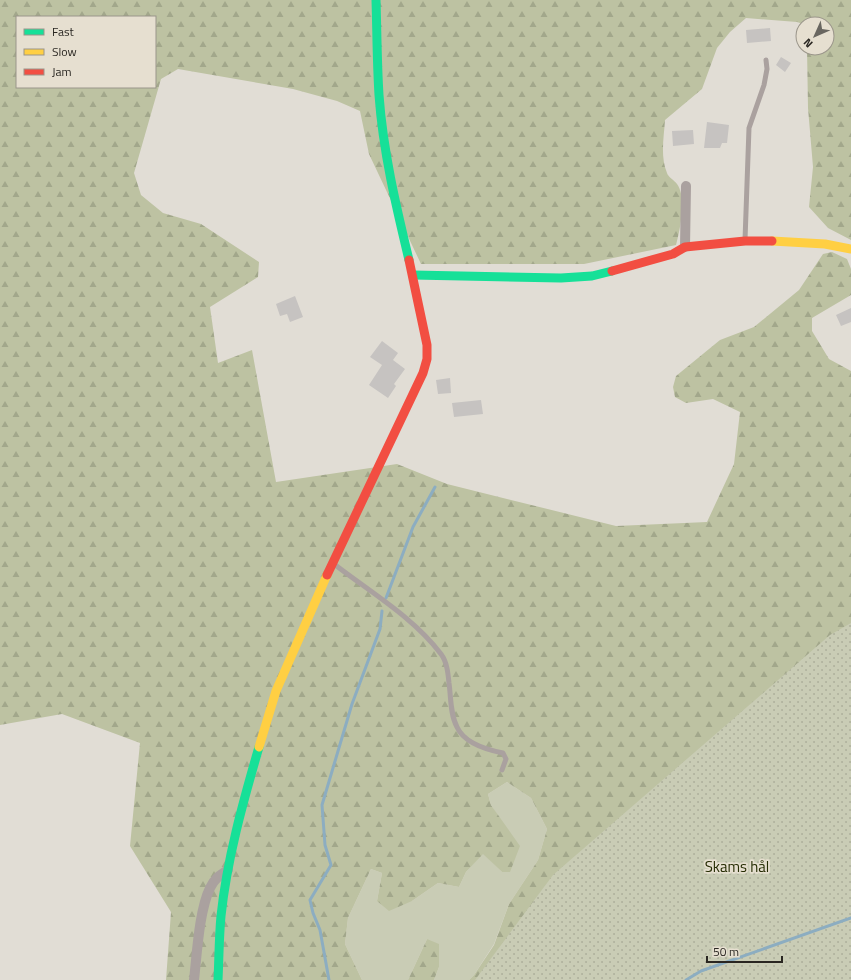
<svg xmlns="http://www.w3.org/2000/svg" width="851" height="980" viewBox="0 0 851 980" font-family="'Titillium Web',sans-serif">
<style>
.green{fill:#c9ccb5}
.forest{fill:url(#forest-firs);fill-rule:evenodd}
.park{fill:url(#park-dots)}
.lines{fill:none;stroke-linecap:round;stroke-linejoin:round}
.stream{stroke:#8cadc1;stroke-width:3}
.building{fill:#c6c3c1}
.lane{stroke:#aaa19f;stroke-width:5}
.street{stroke:#aaa19f;stroke-width:10}
.fast{stroke:#16e098;stroke-width:9}
.slow{stroke:#ffcf43;stroke-width:9}
.jam{stroke:#f24e42;stroke-width:9}
.labels{text-anchor:middle;dominant-baseline:central;stroke-width:3.5;stroke-linejoin:round;paint-order:stroke}
.park-label{font-size:15px;fill:#262d04;stroke:#e6dfd0}
</style>
<defs>
<pattern id="forest-firs" width="22" height="20" patternUnits="userSpaceOnUse"><rect width="22" height="20" fill="#bdc2a2"/><path d="M5 1l3.5 6h-7zM16 11l3.5 6h-7z" fill="#a2a78b"/></pattern>
<pattern id="park-dots" width="8" height="8" patternUnits="userSpaceOnUse"><rect width="8" height="8" fill="#c9ccb5"/><path d="M2 2h.1M6 6h.1" fill="none" stroke="#adaf9b" stroke-width="1.8" stroke-linecap="round"/></pattern>
</defs>
<rect width="100%" height="100%" fill="#e1ddd5"/>
<!-- green -->
<path class="green" d="M507,782L531,798L547,829L538,860L509,904L494,944L474,975L469,980H434L439,967L427,939L408,980H362L345,944L348,918L371,869L382,873L377,901H412L438,883L459,887L466,872L483,853L502,872V822L491,805L488,794Z"/>
<!-- forest -->
<path class="forest" d="M0,0H851V240L828,228L809,207L813,167L808,108L807,48H827V24H803L797,22L746,18L730,32L717,48L702,89L665,120C664,137 660,156 667,173C668,177 674,180 677,184C687,197 680,230 676,245L584,264H421L369,154L360,111L337,101L293,89L178,69L161,79L134,173L141,195L163,213L201,224L259,262L258,277L210,307L218,363L252,350L276,482L397,464L447,484L616,526L707,522L734,464L740,412L713,399L686,403L675,397L673,387L676,376L720,340L754,327L799,290L823,254L832,252L847,259L851,269V295L812,318V331L829,359L851,371V980H469L474,975L494,945L509,904L538,860L547,829L531,798L507,782L488,794L491,805L520,846L510,872H502L483,854L466,872L459,887L438,883L412,901L389,911L377,901L382,873L371,869L348,918L345,944L362,980H166L171,912L130,846L140,743L62,714L0,725ZM17,17H155V87H17Z
M427,939L439,944V967L434,980H408Z"/>
<!-- park -->
<path class="park" d="M851,623V980H475L553,875L830,635Z"/>
<g class="lines">
<!-- stream -->
<path class="stream" d="M386,598L413,527L435,487
M329,980L320,930L313,913L310,900L331,865L325,845L322,805L352,704L380,629L382,611
M686,980L701,971L851,918"/>
</g>
<!-- building -->
<path class="building" d="M770,28L771,41L747,43L746,30Z
M781,57L791,63L785,72L776,65Z
M707,122L729,125L727,143H722L720,148H704Z
M693,130L694,144L673,146L672,131Z
M295,296L303,317L290,322L287,314L280,316L276,304Z
M851,308V322L841,326L836,315Z
M382,341L398,353L393,360L405,369L394,384L396,386L388,398L369,385L382,365L370,357Z
M450,378L451,393L438,394L436,380Z
M481,400L483,414L454,417L452,403Z"/>
<g class="lines">
<!-- lane -->
<path class="lane" d="M745,240L749,128L764,85L767,69L766,60
M334,564C370,592 413,617 441,654C447,662 448,673 449,683C451,697 450,714 457,727C464,743 488,750 503,753L506,759L502,770"/>
<!-- street -->
<path class="street" d="M685,247L686,186
M194,980C197,954 199,911 210,888C214,879 220,875 228,870"/>
<!-- fast -->
<path class="fast" d="M376,0C377,32 377,63 379,95C383,151 396,206 409,260
M413,275L561,278L592,276L612,271
M218,980C219,959 219,937 221,916C227,859 243,802 259,747"/>
<!-- slow -->
<path class="slow" d="M772,241L825,244L851,249
M259,747L276,691L327,575"/>
<!-- jam -->
<path class="jam" d="M612,271L673,254L685,247L745,241H772
M327,575L423,373L427,359V345L409,260"/>
</g>
<g class="labels">
<!-- park labels -->
<g class="park-label">
<text x="737" y="866">Skams hål</text>
</g>
</g>
<!-- legend -->
<rect x="16" y="16" width="140" height="72" fill="#e6dfd0" stroke="#9a958a"/>
<rect x="24" y="29" width="20" height="6" fill="#16e098" stroke="#9a958a"/>
<text x="52" y="36" font-size="12" fill="#292621">Fast</text>
<rect x="24" y="49" width="20" height="6" fill="#ffcf43" stroke="#9a958a"/>
<text x="52" y="56" font-size="12" fill="#292621">Slow</text>
<rect x="24" y="69" width="20" height="6" fill="#f24e42" stroke="#9a958a"/>
<text x="52" y="76" font-size="12" fill="#292621">Jam</text>
<!-- north arrow -->
<g transform="translate(815 36) rotate(225)"><circle r="19" fill="#e6dfd0" stroke="#9a958a"/>
<path d="M0-3L7 15L0 10L-7 15Z" fill="#696660"/>
<text y="-6" font-size="11" font-weight="bold" text-anchor="middle" fill="#292621">N</text>
</g>
<!-- scale -->
<path d="M707 956v6h75v-6" fill="none" stroke="#292621" stroke-width="2"/>
<text x="713" y="956" font-size="12" fill="#292621" stroke="#e6dfd0" stroke-width="3" paint-order="stroke">50 m</text>
</svg>
